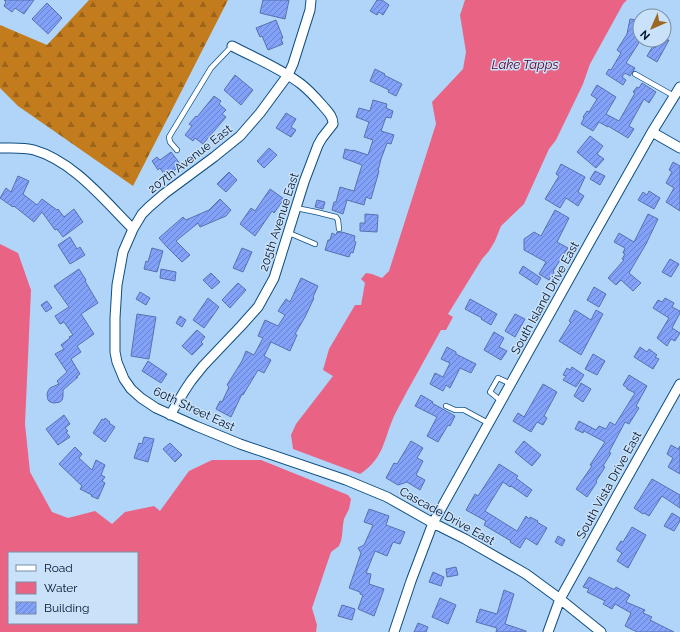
<svg xmlns="http://www.w3.org/2000/svg" width="680" height="632" viewBox="0 0 680 632" font-family="Raleway,sans-serif">
<style>
.forest{fill:url(#forest-firs)}
.water{fill:#e96484;fill-rule:evenodd}
.building{fill:url(#building-hatch);stroke:#5970b0}
.lines{fill:none;stroke-linecap:round;stroke-linejoin:round}
.lane-casing{stroke:#0e4f81;stroke-width:6}
.street-casing{stroke:#0e4f81;stroke-width:11}
.lane{stroke:#fff;stroke-width:4.5}
.street{stroke:#fff;stroke-width:9}
.labels{text-anchor:middle;dominant-baseline:central;stroke-width:3;stroke-linejoin:round;paint-order:stroke}
.street-label{font-size:12px;fill:#001327;stroke:#c9e1f9}
.water-label{font-size:13px;font-style:italic;fill:#55001f;stroke:#c9e1f9}
</style>
<defs>
<pattern id="forest-firs" width="22" height="20" patternUnits="userSpaceOnUse"><rect width="22" height="20" fill="#c27c1d"/><path d="M5 1l3.5 6h-7zM16 11l3.5 6h-7z" fill="#9b641a"/></pattern>
<pattern id="building-hatch" width="6" height="6" patternUnits="userSpaceOnUse"><rect width="6" height="6" fill="#82a2fa"/><path d="M-1 1l2-2M0 6l6-6M5 7l2-2" fill="none" stroke="#6883ca"/></pattern>
</defs>
<rect width="100%" height="100%" fill="#b1d5f8"/>
<!-- forest -->
<path class="forest" d="M89,0H228L133,186L18,106L0,88V25L47,45Z"/>
<!-- water -->
<path class="water" d="M465,0H627L623,4L590,64L583,84L556,140L549,149L524,204L501,226L495,241L489,251L482,259L448,314L453,317L446,330H441C426,358 410,385 395,414C384,437 385,458 360,474L293,449L291,435L296,424L333,376L323,370L329,349L355,305H361L365,283L361,279L366,273L372,274L382,278L389,271L436,124L432,102L463,69L466,52L460,15Z
M0,244L18,253L31,290L25,424L30,472L52,512L68,518L95,511L112,524L125,512L154,506L160,511L189,471L212,460H261L348,495L351,499L349,509L344,519L343,525L342,536L341,541L339,546L331,552L312,608L317,625L316,632H0ZM9,553H137V623H9Z"/>
<!-- building -->
<path class="building" d="M4,0H34L24,14L15,8L12,12L4,6L6,2Z
M263,0H289L285,19L260,13Z
M377,0H382L389,5L383,15L379,12L377,15L370,11Z
M47,3L62,18L48,34L32,19Z
M630,19L640,21V41L626,63L635,68L630,76L625,73L622,77L626,80L623,85L606,74L609,69L611,70L621,53L617,50L627,34Z
M276,20L283,38L281,39L283,44L268,50L262,36L260,37L256,28Z
M660,40H669L657,62L647,56L653,46L655,48Z
M375,69L385,74L384,75L402,84L396,96L388,92L389,90L370,81Z
M235,75L253,90L241,105L224,90Z
M642,83L656,92L649,103L644,99L629,126L634,129L628,138L608,126V127L599,122L593,131L581,124L584,118L583,117L587,111L589,112L597,99L591,95L597,85L616,97L606,114L619,121L635,93L633,92L637,87L639,88Z
M214,96L221,101L219,104L226,110L222,114L226,117L203,144L195,138L193,141L185,135L192,126L189,124L196,116L197,117Z
M373,100L387,104L386,108L393,111L391,118L386,117L381,131L394,135L391,144L387,143L381,159L378,171H379L371,199L366,197L364,205L347,200L343,214L332,210L334,202H336L340,187L354,191L362,165L343,158L345,149L353,151V150L368,155L373,140L364,137L369,122L356,117L359,108L370,111Z
M286,113L296,119L291,127L296,130L291,137L276,128Z
M590,136L603,146L597,154L604,159L596,168L577,152Z
M269,148L277,155L264,168L257,161Z
M171,152L181,165L166,177L160,168L158,170L152,161L157,157L160,160Z
M673,162L680,166V211L666,202L674,188L666,183L672,172L669,170Z
M561,164L585,177L578,192L584,196L578,206L566,198L560,208L545,199L559,176L556,174Z
M595,171L605,176L600,185L590,179Z
M229,172L237,180L226,192L217,184Z
M18,176L29,181L23,194L37,205L42,199L57,210L58,209L64,217L74,209L83,222L63,237L57,229L55,230L42,212L34,222L14,206L13,207L0,198L6,188L11,192Z
M270,189L284,199L274,213L272,211L255,236L240,224L251,208L255,211Z
M649,191L660,198L654,209L638,200L643,192L647,195Z
M220,199L231,210L226,216L200,227L198,223L176,241L190,255L182,262L168,248L159,238L183,217L186,220L209,210Z
M317,200L325,202L323,209L315,207Z
M555,210L569,218L557,242L568,248L553,271L554,272L549,280L539,274L546,262L524,250V239L534,232L541,236Z
M365,214L378,215L377,232L360,231V223H365Z
M648,214L658,219L646,244L629,273L641,283L633,291L621,280L616,285L608,278L624,260L622,259L625,254L623,253L625,248L614,242L619,233L634,242Z
M337,232L340,233L342,232L355,236L354,241L356,242L353,253L351,252L349,257L325,250L328,240H330L332,233L336,235Z
M70,237L77,249L80,247L85,255L70,264L58,245Z
M152,248L163,251L157,272L144,269L146,261L148,262Z
M242,248L252,252L243,272L233,268Z
M670,259L679,264L671,277L662,272Z
M523,266L541,278L537,285L519,273Z
M79,269L86,280L85,281L98,303L81,314L94,334L77,346L81,352L71,359L80,374L76,377H78L63,390V397L62,400L60,402L54,403L50,402L48,400L47,394L48,391L50,388L59,384L57,381L67,372L55,354L64,349L61,345L70,338L69,337L73,335L64,322L60,324L55,316L69,307L54,286Z
M161,269L176,272L175,281L160,278Z
M211,273L220,282L212,289L203,280Z
M301,278L318,286L313,297L314,298L305,317L295,334L297,335L290,351L271,342L264,356L271,360L264,373L258,370L243,395L242,394L231,417L216,409L220,401L222,402L229,387L227,385L242,361L246,351L254,355L263,338L258,336L265,320L278,326L285,315L278,311L286,299L290,302Z
M238,283L246,290L230,308L222,300Z
M594,287L606,294L599,307L587,300Z
M140,292L150,298L146,305L136,299Z
M208,298L219,307L204,328L193,320Z
M665,298L674,303L672,307L680,311V313L672,328L680,333L675,341L671,339L667,346L657,338L669,318L653,308L658,300L662,302Z
M470,299L497,314L491,325L481,319L482,318L465,309Z
M47,301L52,308L46,312L41,305Z
M575,310L591,320L596,310L603,314L581,355L559,341L571,322L569,321Z
M137,314L156,317L149,359L131,356Z
M515,314L525,319L515,337L505,331Z
M180,316L186,320L182,327L176,323Z
M197,330L205,337L201,342L203,344L192,355L182,346Z
M494,332L504,338L499,347L507,351L501,360L484,350Z
M447,347L456,352V354L476,364L471,373L460,368L450,388L446,385L443,391L430,384L435,373L443,377L450,363L441,359Z
M640,347L647,352L649,349L657,355L655,357L659,359L653,369L634,357Z
M593,354L605,361L597,375L585,369Z
M148,361L167,374L161,383L142,371Z
M572,367L584,375L576,387L563,380L566,376L563,375L567,368L570,370Z
M629,375L647,386L636,406L639,408L629,424L625,422L609,452L611,453L603,466L605,467L596,481L597,482L587,497L576,489L592,466L590,465L605,442L584,431L583,433L575,429L579,421L596,430L599,426L606,429L610,422L615,425L635,393L627,389V388L623,385Z
M581,383L591,389L583,402L574,396Z
M543,384L557,392L544,416L547,418L543,425L537,422L531,432L513,421L518,413L524,417Z
M421,395L433,402L432,403L455,416L450,426L448,425L438,442L427,436L437,417L415,406Z
M64,415L70,424L65,428L68,431L66,432L70,437L58,445L46,429Z
M105,418L110,422L109,423L115,427L105,442L93,433L102,419L104,420Z
M144,437L154,439L148,462L134,458L139,443L142,444Z
M411,441L423,448L417,458L423,461L416,475L425,480L420,490L407,482L398,485L386,478L394,463L397,464Z
M524,441L541,455L532,466L515,452Z
M170,443L182,455L175,462L163,449Z
M671,445L678,449L680,446V474L668,467L673,458L667,454Z
M75,447L82,454L79,458L92,470L96,460L105,465L101,475L105,477L102,481L105,483L98,499L91,496L92,495L80,489L82,486L59,464Z
M499,464L518,476L516,478L532,490L527,497L511,486L510,487L503,482L485,511L517,531L526,516L529,519L530,517L538,521L537,522L547,528L537,545L526,538L520,548L510,542L511,541L484,525L486,521L466,510L475,494L478,496Z
M652,479L680,495V508L662,496L649,516L644,513L643,514L634,508Z
M369,509L389,516L386,525L405,532L400,544L393,542L387,556L375,551L366,573L371,574L369,584L384,589L374,616L358,609L363,595L360,594V592L349,588L361,553L358,548L364,545L373,525L364,522Z
M672,513L680,518V521L674,531L664,526Z
M632,527L646,535L628,568L617,561L622,553L616,549L621,541L623,542Z
M558,536L565,540L562,546L555,542Z
M456,567L458,575L447,577L446,569Z
M433,572L444,577L441,586L429,582Z
M589,577L613,589H615L616,587L630,595L626,602L645,610L643,613L652,617L650,620L674,632H637L625,626L631,613L615,604L612,609L603,604L605,601L587,592L589,589L583,587Z
M504,590L514,594L505,624L526,631V632H496L497,628L476,622L480,609L497,614Z
M440,598L456,605L448,624L432,617Z
M342,605L355,609L352,620L338,616Z
M418,623L428,627L426,632H414Z"/>
<g class="lines">
<defs>
<path id="lane" d="M635,74L674,96
M177,150L170,142L169,137L211,68L232,46
M296,208L316,212L336,217L338,220L339,229
M289,233L315,244
M501,401L490,392L498,378L511,384
M446,406L455,410H464L488,423"/>
<path id="street" d="M652,132L680,148
M0,148C11,148 23,147 34,150C73,161 104,200 133,229L123,252L117,285L115,318V352L117,362L124,379L131,389L141,398L156,408L196,426L240,444L346,480L387,497L433,523L465,539L526,574L560,599L601,632
M133,229L142,214L149,207L164,194L214,157L240,136L260,113L288,75L293,64L310,10L311,0
M170,415L185,390L191,381L203,366L241,326L258,307L274,278L304,182L318,145L322,138L333,124C333,116 328,112 323,106C316,98 309,90 301,84C280,68 255,58 232,46
M394,632L411,581L433,523L592,238L652,132L680,87
M548,632L560,599L618,494L680,384"/>
</defs>
<!-- lane casing -->
<use href="#lane" class="lane-casing"/>
<!-- street casing -->
<use href="#street" class="street-casing"/>
<!-- lane -->
<use href="#lane" class="lane"/>
<!-- street -->
<use href="#street" class="street"/>
</g>
<g class="labels">
<!-- street labels -->
<g class="street-label">
<text transform="translate(190 159) rotate(-38)">207th Avenue East</text>
<text transform="translate(279 222) rotate(-72)">205th Avenue East</text>
<text transform="translate(545 298) rotate(-61)">South Island Drive East</text>
<text transform="translate(194 409) rotate(25)">60th Street East</text>
<text transform="translate(609 485) rotate(-61)">South Vista Drive East</text>
<text transform="translate(447 516) rotate(29)">Cascade Drive East</text>
</g>
<!-- water labels -->
<g class="water-label">
<text x="525" y="64">Lake Tapps</text>
</g>
</g>
<!-- legend -->
<rect x="8" y="552" width="130" height="72" fill="#c9e1f9" stroke="#798fa5"/>
<rect x="16" y="565" width="20" height="6" fill="#ffffff" stroke="#798fa5"/>
<text x="44" y="572" font-size="12" fill="#001327">Road</text>
<rect x="16" y="582" width="20" height="12" fill="#e96484" stroke="#798fa5"/>
<text x="44" y="592" font-size="12" fill="#001327">Water</text>
<rect x="16" y="602" width="20" height="12" fill="url(#building-hatch)" stroke="#798fa5"/>
<text x="44" y="612" font-size="12" fill="#001327">Building</text>
<!-- north arrow -->
<g transform="translate(652 28) rotate(225)"><circle r="19" fill="#c9e1f9" stroke="#798fa5"/>
<path d="M0-3L7 15L0 10L-7 15Z" fill="#9d6621"/>
<text y="-6" font-size="11" font-weight="bold" text-anchor="middle" fill="#001327">N</text>
</g>
</svg>
